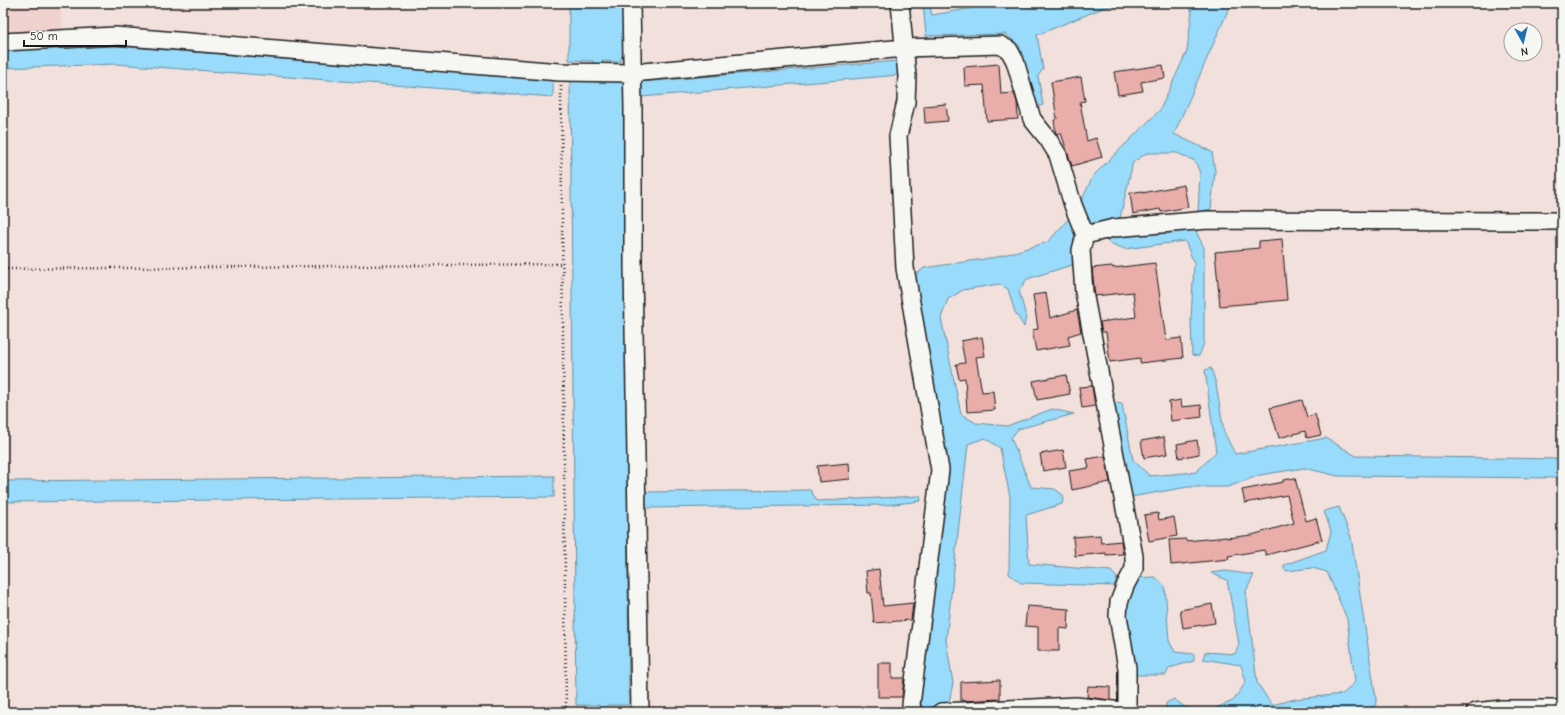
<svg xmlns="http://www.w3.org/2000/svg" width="1565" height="715" viewBox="0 0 1565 715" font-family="'Comic Neue',sans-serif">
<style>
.built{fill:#efd1cd}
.water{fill:#99dbfb;stroke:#678fa2}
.building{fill:#e9adaa;stroke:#1c1c1c}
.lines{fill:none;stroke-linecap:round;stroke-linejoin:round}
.minor-casing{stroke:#1c1c1c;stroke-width:20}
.path{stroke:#1c1c1c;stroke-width:2.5;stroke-dasharray:1 3;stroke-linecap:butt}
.minor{stroke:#f6f6f2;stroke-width:17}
</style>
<rect width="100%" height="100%" fill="#f2e0dc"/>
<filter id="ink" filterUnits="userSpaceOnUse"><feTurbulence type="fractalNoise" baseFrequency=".025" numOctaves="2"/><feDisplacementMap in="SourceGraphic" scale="8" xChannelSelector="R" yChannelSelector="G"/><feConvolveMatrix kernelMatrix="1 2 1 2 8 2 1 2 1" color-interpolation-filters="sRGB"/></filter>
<g filter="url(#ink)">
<!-- built -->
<path class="built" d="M3,3H60L64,53L3,57Z"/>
<!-- water -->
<path class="water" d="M569,3H623L624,49L620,62L602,61V81L624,82L629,705H607V712H599V705H576L570,81H593V61L569,60Z
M923,3H929L932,15L1002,3H1562V5L1230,6L1174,134L1212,152L1215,171L1211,209L1198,212L1200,173L1195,161L1177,153H1147L1133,162L1120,218C1101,221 1093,224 1076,235L1072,265L1027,279L1019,291L1026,316L1024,327L1015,312L1008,289L999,284L963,290L948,299L941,318L961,414L976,423L1007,426L1052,409L1074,414L1018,429L1011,438L1031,487L1055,489L1064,496L1062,504L1026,515L1029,564L1111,571L1117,578L1114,586L1021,583L1009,574L1010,497L1000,448L985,438L968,444L946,640L953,683L948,707L936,712H923L920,700L940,539L945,455L913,277L924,268L997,257L1048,242L1078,208L1093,176L1160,110L1187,51L1192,11L1186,5L1108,6L1037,35L1043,69L1038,76L1043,105L1038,106L1019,45L1005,34L926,36Z
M116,46L553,80V97L116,64L3,68V50Z
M897,61L899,75L641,97L640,82Z
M1195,229L1204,248V343L1199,356L1192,355L1191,320L1194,263L1185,241L1125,249L1109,243L1105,236L1169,233Z
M1211,368L1216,384L1224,432L1235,454L1326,438L1356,456L1562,459V478L1338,476L1304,468L1260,475L1228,487H1188L1131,497L1113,402L1122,404L1133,460L1150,476L1196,472L1216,452L1205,370Z
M554,476V497L3,502V481Z
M810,490L817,501L920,496L921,501L886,505L643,508V492Z
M1339,507L1351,537L1377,705L1359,712H1317L1291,708L1282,712H1166V703L1174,699L1186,708L1213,709L1233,701L1246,682L1241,665L1203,659L1205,652L1235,654L1239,644L1227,580L1211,573L1225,571L1254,575L1246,591L1257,683L1272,705L1295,699L1343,694L1355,682L1347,619L1327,572L1312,568L1287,571L1284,569V565L1326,550L1331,531L1324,511Z
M1155,577L1165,586L1169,641L1175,652L1194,654V661L1169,668L1166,675H1134L1123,615L1133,578Z"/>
<!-- building -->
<path class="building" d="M999,64L1001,94L1014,93L1017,102L1018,119L987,121L984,85L965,86L964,67Z
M1163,65L1165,78L1141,82L1143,91L1118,95L1114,72Z
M1081,77L1085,101L1080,102L1087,141L1096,138L1102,157L1072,166L1061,133L1056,134L1054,120L1057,119L1051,82Z
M946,104L948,121L925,123L924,106Z
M1184,185L1188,207L1161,212L1160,209L1133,214L1130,193L1142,191V193Z
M1282,239L1287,300L1220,306L1215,252L1259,248V241Z
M1155,263L1166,340L1181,338L1183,358L1140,363V358L1110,362L1106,332H1102L1100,322L1136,317L1133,292L1095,296L1092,268L1112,266L1113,268Z
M1046,293L1050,318L1077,310L1081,332L1068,336L1070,345L1036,351L1032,330L1038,329L1033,295Z
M982,337L985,356L976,357L982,392L993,391L995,410L967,412L965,378L959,379L956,364L965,363L961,341Z
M1066,375L1070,394L1037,400L1033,381Z
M1092,386L1095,406L1082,408L1079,387Z
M1181,400L1182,407L1201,405L1202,417L1171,421L1169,402Z
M1302,400L1307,417L1315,414L1321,435L1307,438L1305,431L1279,438L1270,408Z
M1164,437L1167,454L1144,458L1141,441Z
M1197,440L1199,454L1179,458L1177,444Z
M1063,450L1066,467L1043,471L1040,454Z
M1105,456L1110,482L1072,490L1069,471L1089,468L1087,459Z
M849,463L850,479L819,482L817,466Z
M1295,478L1306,521L1316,518L1322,540L1266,555L1264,550L1228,556L1229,559L1171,565L1169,540L1186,539V541L1227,537V538L1252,535L1294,523L1287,495L1245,503L1242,490L1283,482V480Z
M1158,513L1159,520L1174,517L1177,536L1149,541L1144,515Z
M1100,535L1101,543L1121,541L1123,554L1106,555V553L1075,556L1073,537Z
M879,569L883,606L913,603L911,620L874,623L871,593H868L866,571Z
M1212,604L1215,623L1183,628L1180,610Z
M1027,606L1069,609L1068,629L1059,628V651H1038V627L1025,626Z
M878,663H892V678H904L902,697H878Z
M1000,680V699L961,701V682Z
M1088,686L1110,687V700L1087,697Z"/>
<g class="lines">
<defs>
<path id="minor" d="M631,3L633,109V266L640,712
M900,3L907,76L906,102L898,136L905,268L940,470L911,705L913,712
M3,42L115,36L560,72L632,73L905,48L1000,45L1009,50L1015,61L1032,119L1048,139L1058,155L1073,205L1085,235L1081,250L1084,292L1134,556V569L1126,584L1119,602L1118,616L1127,668V711
M1085,235L1114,228L1208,220L1562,221
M941,712L1076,706L1131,712
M1475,712L1502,709H1562"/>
</defs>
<!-- minor casing -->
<use href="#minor" class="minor-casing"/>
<!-- path -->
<path class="path" d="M561,86L566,712
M3,269L563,264"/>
<!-- minor -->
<use href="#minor" class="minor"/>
</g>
</g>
<!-- margin -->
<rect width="1565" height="715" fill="none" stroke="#f6f6f2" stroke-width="16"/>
<rect x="8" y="8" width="1549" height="699" fill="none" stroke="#1c1c1c" stroke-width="1.5" filter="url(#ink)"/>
<!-- north arrow -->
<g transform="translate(1523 42) rotate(172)"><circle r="19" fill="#f6f6f2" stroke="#9f9f9c"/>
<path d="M0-3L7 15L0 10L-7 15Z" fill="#1f6fb2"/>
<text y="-6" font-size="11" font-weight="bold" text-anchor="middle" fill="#1c1c1c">N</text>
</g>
<!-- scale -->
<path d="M24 40v6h102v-6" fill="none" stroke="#1c1c1c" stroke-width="2"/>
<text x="30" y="40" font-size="12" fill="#1c1c1c" stroke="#f6f6f2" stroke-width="3" paint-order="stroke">50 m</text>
</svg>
